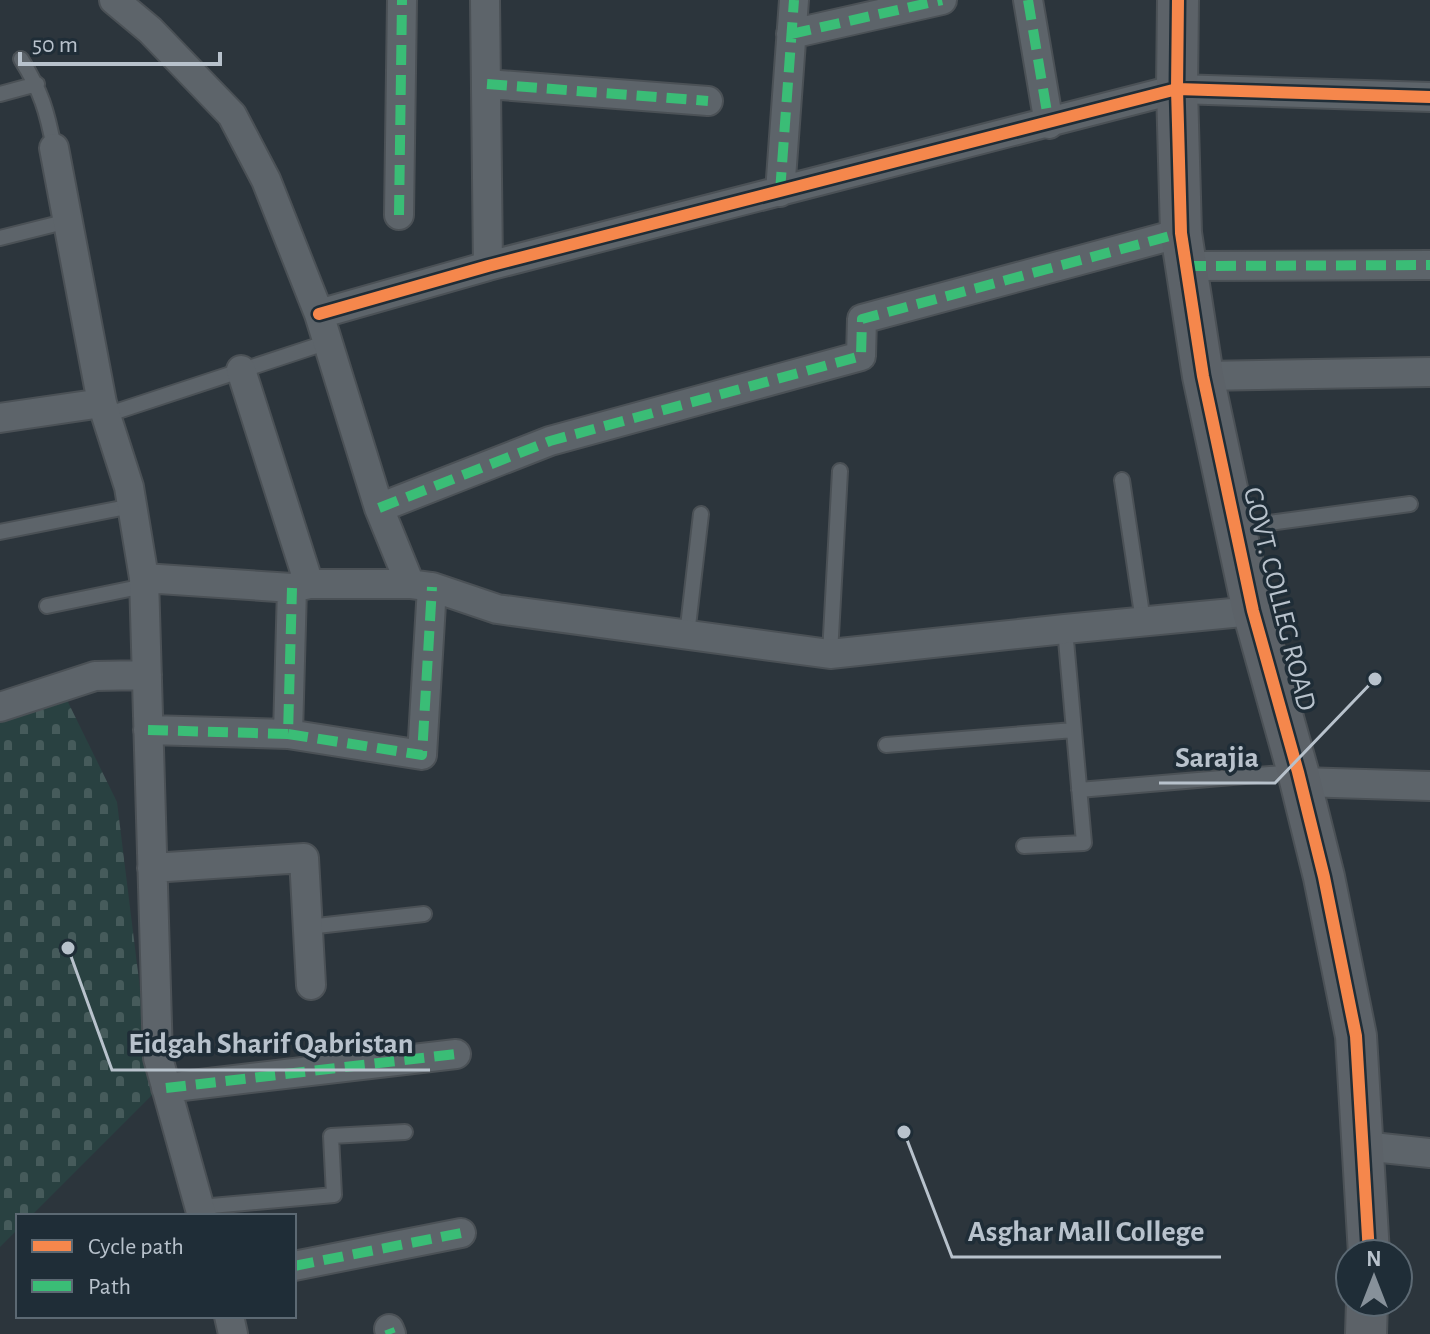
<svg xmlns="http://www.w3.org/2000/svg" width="1430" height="1334" viewBox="0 0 1430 1334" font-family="'Alegreya Sans',sans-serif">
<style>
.cemetery{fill:url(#cemetery-stones)}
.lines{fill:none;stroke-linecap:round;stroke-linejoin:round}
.lane-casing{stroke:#4b5156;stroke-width:18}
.street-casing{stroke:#4b5156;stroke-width:32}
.secondary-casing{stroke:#4b5156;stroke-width:44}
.lane{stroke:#5d646a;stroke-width:14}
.street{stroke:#5d646a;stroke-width:28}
.secondary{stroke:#5c6268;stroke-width:40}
.quiet{stroke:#3abd76;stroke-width:10;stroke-dasharray:20 10;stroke-linecap:butt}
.cycleway-casing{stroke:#1f2d37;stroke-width:17}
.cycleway{stroke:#f5874c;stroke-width:12}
.labels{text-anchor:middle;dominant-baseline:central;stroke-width:7;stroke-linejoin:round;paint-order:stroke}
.street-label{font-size:28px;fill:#b8c2cc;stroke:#1f2d37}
.leader{fill:none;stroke:#b8c2cc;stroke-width:3}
.callout-dot{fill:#b8c2cc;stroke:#1f2d37;stroke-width:3}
.callout-label{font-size:30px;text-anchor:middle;font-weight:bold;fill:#b8c2cc;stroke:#1f2d37;stroke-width:7;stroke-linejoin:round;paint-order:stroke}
</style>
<defs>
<pattern id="cemetery-stones" width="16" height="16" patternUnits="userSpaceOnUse" patternTransform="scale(2)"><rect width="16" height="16" fill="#294141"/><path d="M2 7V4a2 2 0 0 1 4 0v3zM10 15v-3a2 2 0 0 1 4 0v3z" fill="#465b5b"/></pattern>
</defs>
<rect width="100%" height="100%" fill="#2c353c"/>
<!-- cemetery -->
<path class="cemetery" d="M67,700L117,802L153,1094L31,1216H18V1229L0,1247V720Z"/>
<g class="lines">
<defs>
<path id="lane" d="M21,59C41,91 47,111 54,148
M0,94L37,84
M0,238L68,221
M106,415L328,342
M1122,480L1143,621
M1239,527L1410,504
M0,532L132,506
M47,606L144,586
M687,635L701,514
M830,654L840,471
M886,745L1074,730
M1079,790L1294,772
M1024,846L1084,843L1065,629
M308,927L424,914
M200,1207L334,1195L331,1136L405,1132"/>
<path id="street" d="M114,0L150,30L232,115L266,180L319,314L379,508L410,584
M485,0L488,266
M1028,0L1049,124
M791,34L942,0
M487,84L708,101
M54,148L102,403L129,487L144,578L158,1058L202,1216
M780,192L794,0
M399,215L402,0
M1186,266L1430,265
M319,314L488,266L1177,89L1430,97
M241,370L309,584
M1203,376L1430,372
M0,418L102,403
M379,508L550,441L861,356L862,319L1181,233
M144,578L292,588L309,584H410L432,587L497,609L830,654L1065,629L1253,611
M0,707L95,676L147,675
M148,730L288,734L292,588
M288,734L422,755L432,587
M1301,782L1430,786
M152,868L304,858L311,985
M166,1088L456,1054
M1363,1146L1430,1153
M294,1266L461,1233
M229,1316L233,1334
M389,1329L391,1334"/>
<path id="secondary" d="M1178,0L1177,89L1181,233L1203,376L1253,611L1298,772L1324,877L1356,1036L1369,1254
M1366,1334L1367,1302"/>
</defs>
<!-- lane casing -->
<use href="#lane" class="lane-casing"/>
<!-- street casing -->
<use href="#street" class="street-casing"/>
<!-- secondary casing -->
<use href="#secondary" class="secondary-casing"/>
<!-- lane -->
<use href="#lane" class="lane"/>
<!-- street -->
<use href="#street" class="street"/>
<!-- secondary -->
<use href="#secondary" class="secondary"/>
<!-- quiet -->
<path class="quiet" d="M1028,0L1049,124
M791,34L942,0
M487,84L708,101
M780,192L794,0
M399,215L402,0
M1186,266L1430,265
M379,508L550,441L861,356L862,319L1181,233
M148,730L288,734L292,588
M288,734L422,755L432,587
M166,1088L456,1054
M294,1266L461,1233
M389,1329L391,1334"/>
<defs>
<path id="cycleway" d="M1178,0L1177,89L1181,233L1203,376L1253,611L1298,772L1324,877L1356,1036L1369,1254
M319,314L488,266L1177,89L1430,97"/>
</defs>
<!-- cycleway casing -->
<use href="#cycleway" class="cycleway-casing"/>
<!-- cycleway -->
<use href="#cycleway" class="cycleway"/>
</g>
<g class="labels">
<!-- street labels -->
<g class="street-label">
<text transform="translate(1279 599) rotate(76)">GOVT. COLLEG ROAD</text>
</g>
</g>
<!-- callouts -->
<path class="leader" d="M1375 679L1275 783H1159M68 948L112 1070H430M904 1132L952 1257H1221"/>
<g class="callout-dot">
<circle cx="1375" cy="679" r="8"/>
<circle cx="68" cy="948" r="8"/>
<circle cx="904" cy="1132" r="8"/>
</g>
<g class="callout-label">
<text x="1217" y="767">Sarajia</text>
<text x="271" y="1053">Eidgah Sharif Qabristan</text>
<text x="1086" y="1241">Asghar Mall College</text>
</g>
<!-- legend -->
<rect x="16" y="1214" width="280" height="104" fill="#1f2d37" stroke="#5c6973" stroke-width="2"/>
<rect x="32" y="1240" width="40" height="12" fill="#f5874c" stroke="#5c6973" stroke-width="2"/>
<text x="88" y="1254" font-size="24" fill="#b8c2cc">Cycle path</text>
<rect x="32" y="1280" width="40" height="12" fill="#3abd76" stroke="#5c6973" stroke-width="2"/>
<text x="88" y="1294" font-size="24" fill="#b8c2cc">Path</text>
<!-- north arrow -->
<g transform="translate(1374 1278)"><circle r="38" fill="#1f2d37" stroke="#5c6973" stroke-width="2"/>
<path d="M0-6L14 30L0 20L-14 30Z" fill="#87919a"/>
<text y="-12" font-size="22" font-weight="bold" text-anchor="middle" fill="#b8c2cc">N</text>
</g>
<!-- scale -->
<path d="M20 52v12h200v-12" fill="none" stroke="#b8c2cc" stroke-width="4"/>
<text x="32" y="52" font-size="24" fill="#b8c2cc" stroke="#1f2d37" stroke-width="6" paint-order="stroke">50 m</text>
</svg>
